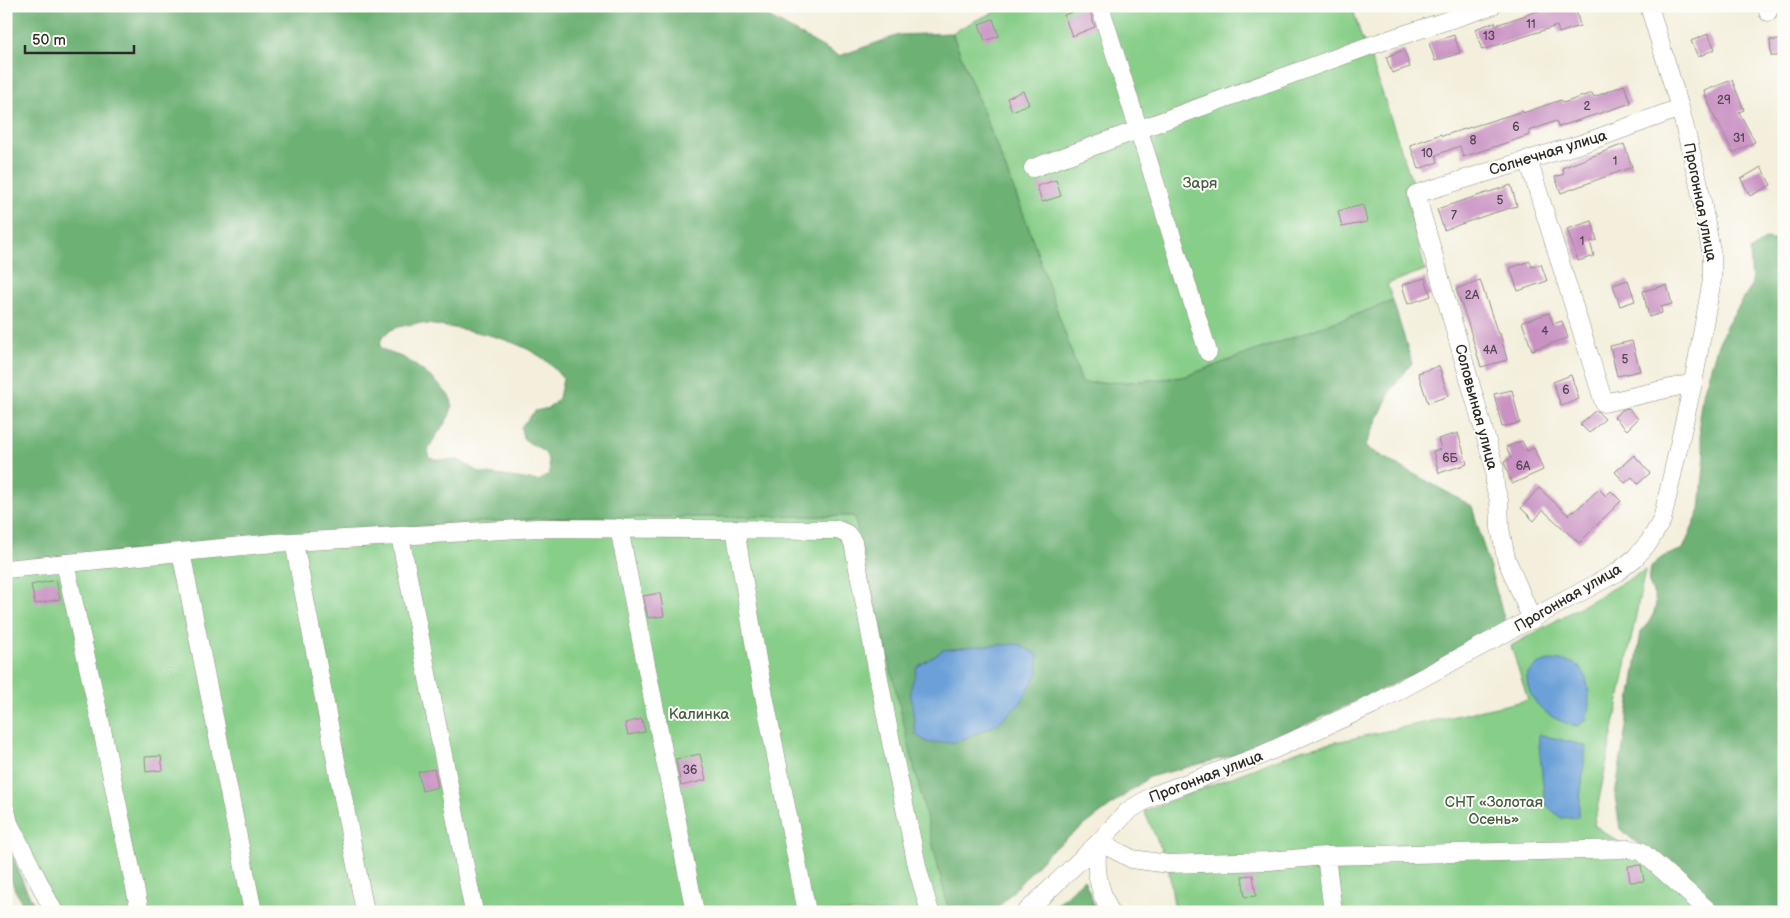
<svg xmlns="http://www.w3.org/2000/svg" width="1790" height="918" viewBox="0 0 1790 918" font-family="'Balsamiq Sans',sans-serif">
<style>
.green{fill:#87ce88;stroke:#597c5a}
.forest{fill:#6db174;stroke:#4c6e50;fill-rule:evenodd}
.water{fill:#6ca0d8;stroke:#4c6682}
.building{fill:#c992c3}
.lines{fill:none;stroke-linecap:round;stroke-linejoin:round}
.minor-casing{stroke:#8f8d84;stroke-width:19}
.minor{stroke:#fff;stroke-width:18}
.labels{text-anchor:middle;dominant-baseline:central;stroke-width:4;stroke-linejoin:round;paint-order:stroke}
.number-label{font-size:12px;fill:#524551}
.street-label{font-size:15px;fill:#2b2b2b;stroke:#fdfcf7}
.park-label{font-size:15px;fill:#475c47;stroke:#fdfcf7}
</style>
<rect width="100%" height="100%" fill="#fdfcf7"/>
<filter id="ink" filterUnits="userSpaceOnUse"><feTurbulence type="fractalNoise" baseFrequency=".02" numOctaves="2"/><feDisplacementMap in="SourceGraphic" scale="10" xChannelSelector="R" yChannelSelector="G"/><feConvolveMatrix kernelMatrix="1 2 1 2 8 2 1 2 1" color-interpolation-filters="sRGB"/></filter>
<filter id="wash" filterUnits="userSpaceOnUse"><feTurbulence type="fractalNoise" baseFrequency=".0096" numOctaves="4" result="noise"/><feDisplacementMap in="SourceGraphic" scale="20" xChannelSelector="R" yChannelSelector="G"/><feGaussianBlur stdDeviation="1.12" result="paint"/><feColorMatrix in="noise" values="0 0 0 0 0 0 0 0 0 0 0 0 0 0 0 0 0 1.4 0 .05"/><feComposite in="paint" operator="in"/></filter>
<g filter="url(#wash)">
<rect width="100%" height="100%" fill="#f3efdc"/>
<!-- green -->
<path class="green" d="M1009,6H1352L1361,36L1369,53L1413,185L1404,187L1425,270L1387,284L1393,301L1183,377L1129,382L1082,384L1027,223L952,33L974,21Z
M855,516L949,912H48L6,828V562L378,528L547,518Z
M1645,570L1594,825L1629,849L1710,912H1175L1168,864L1144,811L1304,749L1528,700L1511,646Z"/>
<!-- forest -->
<path class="forest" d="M6,6H764L765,15L839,56L899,35L952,33L1027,223L1082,383L1129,382L1183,377L1393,301L1412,363L1391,390L1365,447L1472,506L1506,625L1413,675L1246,752L1149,777L1049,852L994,912H949L854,516L547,518L378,528L6,562ZM418,323C458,328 507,334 541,357C549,362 556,371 563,379L559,398L549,408L535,411L521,427L523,438C541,453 548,445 550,473L539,481L503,476L481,473L458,460H440L429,458C423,443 453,423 452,403C451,391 415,364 404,358C395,354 389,354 380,347C380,328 403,326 418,323Z
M1766,239L1784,241V912H1719L1620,829L1615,796L1641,632C1645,626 1652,619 1654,612C1659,598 1651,592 1649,582C1645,561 1668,555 1683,549L1700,510L1705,454L1700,435L1699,417L1702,397L1717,347L1727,324L1752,286L1750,251Z
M6,839L25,887L38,912H27L15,890L6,865Z
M1084,879L1097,912H1049Z"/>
<!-- water -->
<path class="water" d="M1018,644L1038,655V672L1021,703L996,725L956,742L928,743L916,735L910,691L917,667L943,650L978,646Z
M1551,660C1560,661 1574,661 1581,668C1589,676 1592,712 1585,721C1583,723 1580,724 1578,726C1552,722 1525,702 1527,674L1535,666Z
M1538,734L1586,746L1578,817L1561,818L1545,804Z"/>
<g id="blocks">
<!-- building -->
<path class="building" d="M1088,6L1095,27L1072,36L1064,15Z
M1553,6H1575L1580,26L1559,33L1557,26L1482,50L1475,29L1495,22L1496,25Z
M993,19L999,36L985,41L979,24Z
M1708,34L1715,49L1698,57L1691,41Z
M1454,35L1460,53L1435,61L1429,43Z
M1770,40H1784V56H1771Z
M1404,50L1410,67L1392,73L1386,57Z
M1732,80L1744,110L1739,112L1755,142L1733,153L1717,120L1716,121L1704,91Z
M1624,85L1631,103L1558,127L1556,121L1529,131L1530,135L1463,157L1460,146L1436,155L1438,162L1419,169L1410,145L1441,134L1442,136L1523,111V113L1561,100L1563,103L1592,93L1594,97Z
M1023,91L1029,104L1012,111L1007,98Z
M1624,144L1632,167L1561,193L1555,177L1564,174L1562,168Z
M1761,167L1771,185L1750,196L1741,179Z
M1056,180L1061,196L1042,202L1037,186Z
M1511,185L1517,206L1490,214L1444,230L1437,209Z
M1363,205L1367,222L1342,227L1338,211Z
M1592,221L1597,240L1590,242L1594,256L1578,261L1567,229Z
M1530,261L1532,267L1541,264L1547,281L1518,291L1510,268Z
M1425,278L1431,296L1408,304L1402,285Z
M1480,280L1498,334L1500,333L1507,360L1481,367L1467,320L1456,289Z
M1628,280L1635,301L1620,306L1613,285Z
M1667,285L1672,304L1661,307L1662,313L1649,317L1643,291Z
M1549,313L1553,324L1562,321L1568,338L1532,350L1522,322Z
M1632,341L1640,371L1617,376L1610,346Z
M1439,366L1448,396L1428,403L1418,373Z
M1571,375L1579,399L1561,406L1553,382Z
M1512,390L1520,423L1502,427L1494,394Z
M1628,408L1638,419L1627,430L1614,417L1622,410Z
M1596,410L1605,419L1589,433L1580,424Z
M1458,433L1467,464L1439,473L1433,451L1441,449L1438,439Z
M1522,441L1527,451L1534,448L1543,470L1512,484L1504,462L1511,458L1506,447Z
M1634,455L1650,473L1638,484L1632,477L1625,483L1615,472Z
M1539,488L1568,515L1572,511L1574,512L1599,489L1606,496L1611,491L1621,501L1579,543L1543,510L1534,521L1521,508Z
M56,580L60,599L35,604L31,585Z
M660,593L664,616L648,618L643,596Z
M642,719L645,732L628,735L625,723Z
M700,754L706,780L681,786L676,759Z
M161,756L163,770L146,772L145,757Z
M434,769L438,787L422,791L418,772Z
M1641,865L1644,881L1630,882L1628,866Z
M1253,875L1256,896L1245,897L1242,876Z"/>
</g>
</g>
<g filter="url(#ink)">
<use href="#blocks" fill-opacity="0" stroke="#8f8d84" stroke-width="1"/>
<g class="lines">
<defs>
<path id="minor" d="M1100,6L1208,352
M1768,12V6
M1528,159L1604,403L1693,383
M1033,168L1366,47L1492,6
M619,528L695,912
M735,529L758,665L807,912
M400,536L474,912
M294,542L365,912
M181,552L253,912
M65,563L100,720L140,912
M6,569L274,543L538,528L838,530L847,534L853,542L891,742L918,870L930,912
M1532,620L1506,558L1500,528L1499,500L1495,487L1494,466L1416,194L1587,142L1680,108
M6,811L9,823L54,912
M1099,842L1132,859L1168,864L1269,861L1326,856L1629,849L1641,851L1710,912
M1099,842C1093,867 1099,889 1110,912
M1326,856L1333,912
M1026,912L1099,842L1128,811L1152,796L1257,757L1372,705L1616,573L1635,558L1649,542L1662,520L1693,383L1712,280V256L1698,180L1680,108L1649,6"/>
</defs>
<!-- minor casing -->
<use href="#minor" class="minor-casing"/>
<!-- minor -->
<use href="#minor" class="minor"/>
</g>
</g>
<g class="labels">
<!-- number labels -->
<g class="number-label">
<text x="1531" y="24">11</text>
<text x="1489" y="36">13</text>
<text x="1724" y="100">29</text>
<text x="1587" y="106">2</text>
<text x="1516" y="127">6</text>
<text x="1739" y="138">31</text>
<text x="1473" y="140">8</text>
<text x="1427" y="153">10</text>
<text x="1615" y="161">1</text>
<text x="1500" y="200">5</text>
<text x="1454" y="215">7</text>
<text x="1582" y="241">1</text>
<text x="1472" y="295">2А</text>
<text x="1545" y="331">4</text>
<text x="1490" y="350">4А</text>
<text x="1625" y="359">5</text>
<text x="1566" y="390">6</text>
<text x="1450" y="458">6Б</text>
<text x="1523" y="466">6А</text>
<text x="690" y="770">36</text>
</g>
<!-- street labels -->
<g class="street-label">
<text transform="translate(1548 153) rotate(-17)">Солнечная улица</text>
<text transform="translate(1700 202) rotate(79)">Прогонная улица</text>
<text transform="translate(1476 407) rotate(75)">Соловьиная улица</text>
<text transform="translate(1568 598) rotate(-30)">Прогонная улица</text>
<text transform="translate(1206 777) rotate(-21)">Прогонная улица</text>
</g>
<!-- park labels -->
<g class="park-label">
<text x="1200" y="183">Заря</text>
<text x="699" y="714">Калинка</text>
<text x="1494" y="802">СНТ «Золотая<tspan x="1494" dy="17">Осень»</tspan></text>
</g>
</g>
<!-- margin -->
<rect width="1790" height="918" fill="none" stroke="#fdfcf7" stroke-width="25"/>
<!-- scale -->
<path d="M25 45v8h109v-8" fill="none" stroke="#2b2b2b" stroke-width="2.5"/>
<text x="32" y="45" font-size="15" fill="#2b2b2b" stroke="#fdfcf7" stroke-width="4" paint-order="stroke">50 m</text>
</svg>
